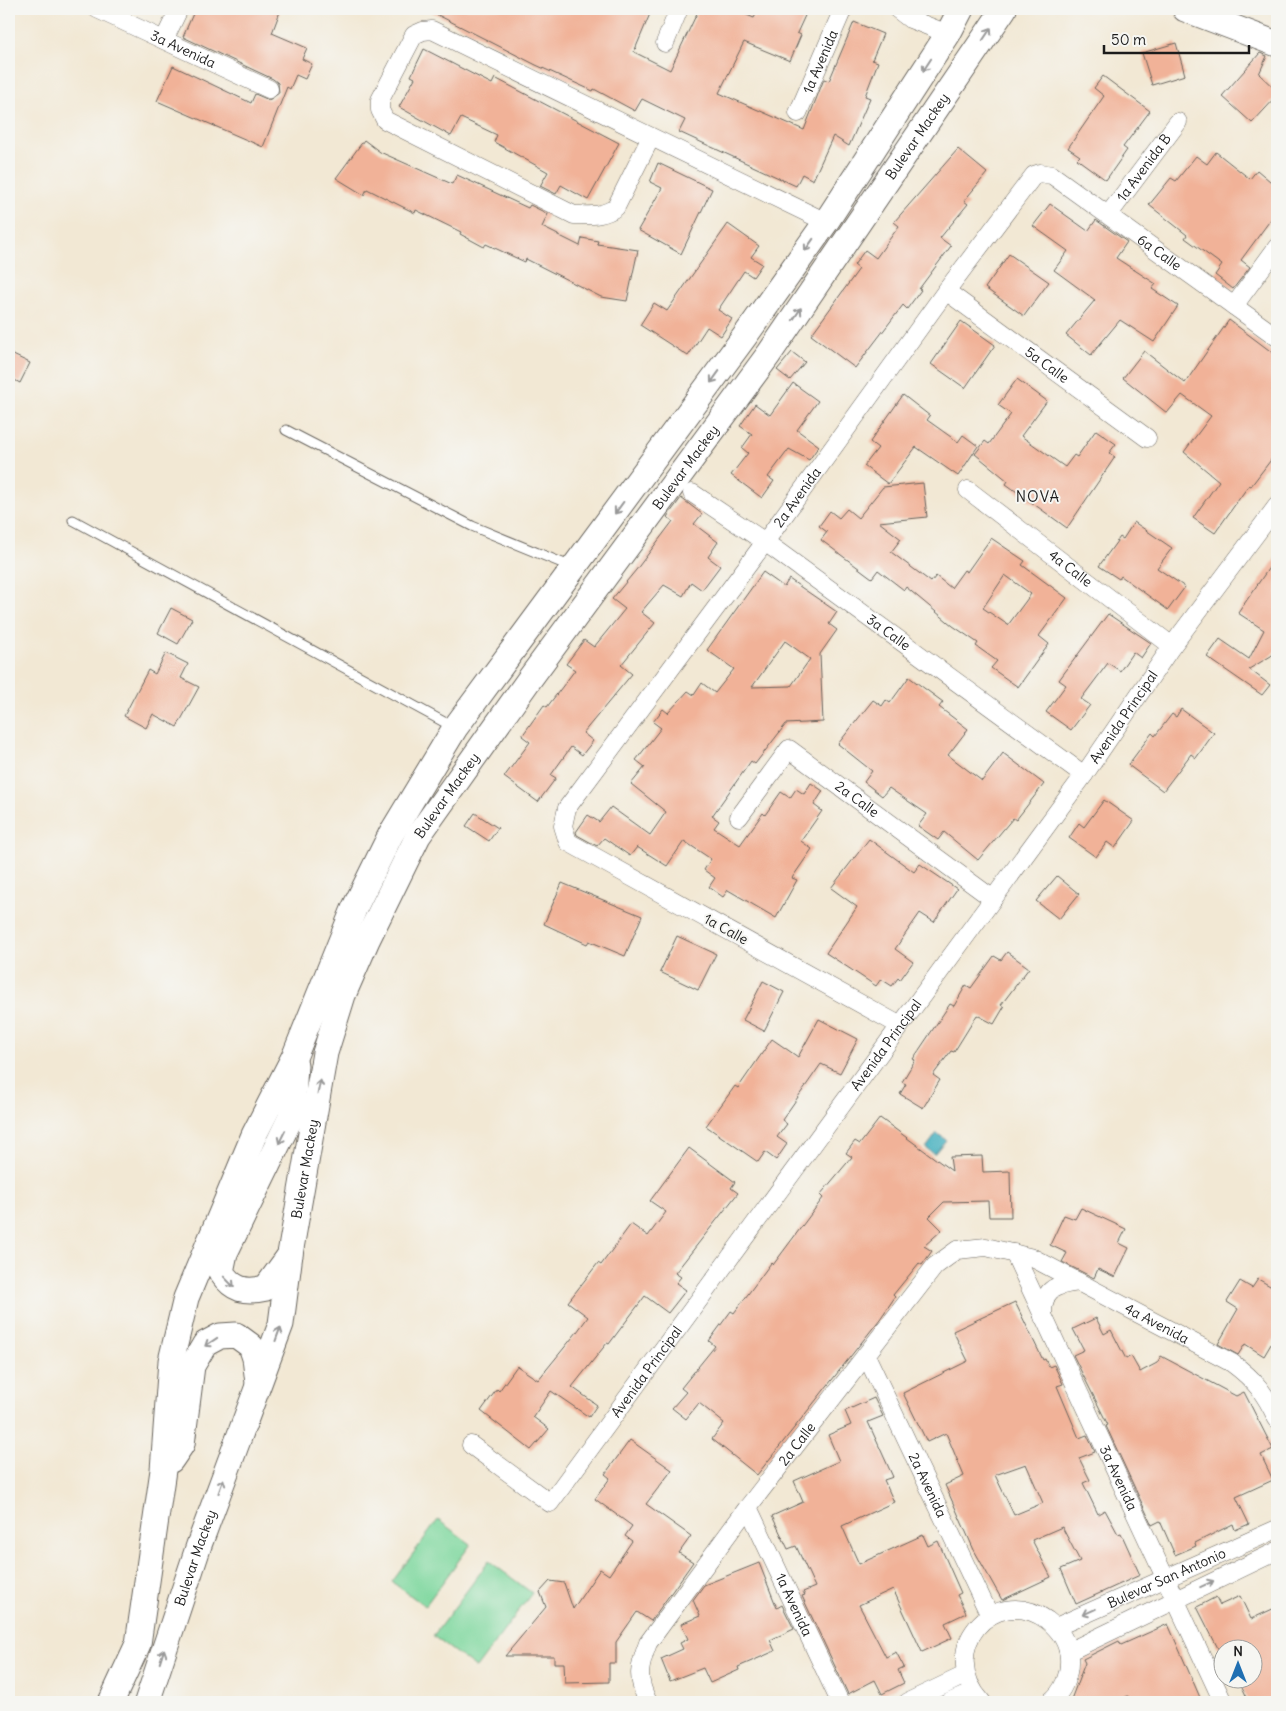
<svg xmlns="http://www.w3.org/2000/svg" width="1286" height="1711" viewBox="0 0 1286 1711" font-family="Delius,sans-serif">
<style>
.green{fill:#7dd79d;stroke:#4c7a5c}
.water{fill:#40aebe;stroke:#2e656d}
.building{fill:#f1b298;fill-rule:evenodd}
.lines{fill:none;stroke-linecap:round;stroke-linejoin:round}
.service-casing{stroke:#67635c;stroke-width:11}
.minor-casing{stroke:#67635c;stroke-width:19}
.secondary-casing{stroke:#67635c;stroke-width:27}
.service{stroke:#fff;stroke-width:9}
.minor{stroke:#fff;stroke-width:18}
.secondary{stroke:#fff;stroke-width:25}
.oneway{stroke:#999}
.labels{text-anchor:middle;dominant-baseline:central;stroke-width:4;stroke-linejoin:round;paint-order:stroke}
.street-label{font-size:14px;fill:#1c1c1c;stroke:#f6f6f2}
.neighbourhood-label{font-size:15px;letter-spacing:1px;fill:#1c1c1c;stroke:#f6f6f2}
</style>
<rect width="100%" height="100%" fill="#f6f6f2"/>
<filter id="ink" filterUnits="userSpaceOnUse"><feTurbulence type="fractalNoise" baseFrequency=".02" numOctaves="2"/><feDisplacementMap in="SourceGraphic" scale="10" xChannelSelector="R" yChannelSelector="G"/><feConvolveMatrix kernelMatrix="1 2 1 2 8 2 1 2 1" color-interpolation-filters="sRGB"/></filter>
<filter id="wash" filterUnits="userSpaceOnUse"><feTurbulence type="fractalNoise" baseFrequency=".0096" numOctaves="4" result="noise"/><feDisplacementMap in="SourceGraphic" scale="20" xChannelSelector="R" yChannelSelector="G"/><feGaussianBlur stdDeviation="1.12" result="paint"/><feColorMatrix in="noise" values="0 0 0 0 0 0 0 0 0 0 0 0 0 0 0 0 0 1.4 0 .05"/><feComposite in="paint" operator="in"/></filter>
<g filter="url(#wash)">
<rect width="100%" height="100%" fill="#f2e8d4"/>
<!-- green -->
<path class="green" d="M438,1520L471,1544L425,1606L392,1582Z
M489,1561L532,1593L476,1668L433,1636Z"/>
<!-- water -->
<path class="water" d="M937,1133L946,1140L934,1154L926,1148Z"/>
<g id="blocks">
<!-- building -->
<path class="building" d="M195,9H281L272,33L307,48L302,59L312,64L305,79L296,75L290,89L287,87L263,147L157,101L173,66L249,102L251,103L255,94L269,100L279,93L278,83L273,79L183,37Z
M426,9H652L634,52L670,70L699,9H732L754,18L759,9H808L797,33L801,35L790,61L744,42L719,93L804,130L824,79L829,81L854,22L883,34L872,60L878,62L865,96L870,98L849,146L833,136L813,180L802,174L796,186L679,132L685,120L642,99L635,111L594,89L593,91L536,65Z
M1176,43L1185,75L1152,85L1142,53Z
M424,49L492,84L495,78L619,143L588,200L561,185L556,194L540,186L548,172L494,142L497,135L461,118L451,136L399,107L415,78L411,76Z
M1260,53L1267,56L1259,74L1277,91V96L1252,123L1222,96Z
M1103,76L1150,111L1123,147L1127,150L1106,180L1077,159L1080,156L1068,148L1104,96L1094,88Z
M364,140L380,152L452,184L457,175L528,208L530,205L548,214L542,227L580,246L582,238L598,241L597,244L638,250L627,301L601,297L526,259L525,262L486,244L484,247L460,234L461,232L416,210L415,213L367,189L364,195L336,178Z
M958,149L987,173L964,201L968,204L940,238L951,246L919,289L921,290L907,309L903,305L855,368L811,335L859,269L854,265L865,250L876,258L899,226L894,222Z
M1216,152L1250,179L1257,170L1277,187V211L1241,260L1250,267L1233,289L1215,275L1222,265L1185,238L1187,235L1149,205L1171,178L1176,181L1196,156L1207,164Z
M658,163L712,189L681,254L638,230L662,188L650,182Z
M1050,204L1088,231L1096,220L1127,242L1116,258L1156,284L1152,289L1178,306L1154,342L1120,320L1091,355L1066,335L1095,300L1054,270L1068,251L1033,226Z
M728,224L759,246L751,257L762,264L753,277L744,271L718,310L732,319L721,336L707,327L688,356L640,325L654,303L667,311Z
M1009,254L1049,282L1024,316L985,288Z
M1229,320L1277,356V452L1251,486L1249,485L1215,533L1193,518L1219,481L1184,452L1211,416L1182,395L1167,413L1123,378L1144,351L1185,383Z
M961,321L995,345L965,388L931,364Z
M792,352L805,362L790,380L777,370Z
M9,353L30,363L20,383L9,377Z
M1017,379L1047,401L1021,436L1065,467L1074,455L1077,457L1096,430L1116,444L1109,453L1115,457L1067,528L1006,484L1008,481L975,454L985,441L989,444L1011,414L998,405Z
M793,383L818,401L797,430L819,446L809,460L789,449L768,477L774,481L762,498L731,475L748,453L742,448L752,434L740,426L755,404L770,415Z
M903,395L930,416L927,420L958,442L963,435L978,446L958,476L916,447L888,484L864,466L878,448L870,442Z
M923,483L927,517L879,522L901,539L891,552L931,582L936,576L951,588L964,570L967,572L991,538L1025,561L1022,565L1067,598L1039,636L1049,644L1018,687L991,668L997,661L976,646L978,643L953,626L906,587L904,590L878,570L872,578L821,540L827,532L819,526L830,511L839,518L847,509L858,518L883,487ZM1005,575L1031,594L1008,625L983,608Z
M681,498L702,514L694,524L718,542L708,557L720,566L702,590L691,582L683,596L664,585L641,612L655,623L621,665L632,674L583,733L593,741L582,755L571,747L551,775L556,778L538,802L504,777L530,742L522,736L544,705L547,707L575,670L566,664L584,640L594,647L625,609L612,599L636,570L673,521L667,517Z
M1134,522L1172,548L1157,568L1185,587L1168,610L1121,576L1119,579L1099,566L1120,537L1123,539Z
M1277,556V650L1271,656L1249,669L1270,685L1262,695L1207,657L1220,639L1249,659L1264,630L1238,613Z
M763,572L784,587L789,579L837,612L829,624L837,630L820,654L823,722L786,724L755,764L751,761L712,816L719,821L714,828L740,845L763,813L765,815L781,792L790,798L796,789L804,794L811,783L823,791L814,805L822,811L801,841L812,849L792,878L797,880L776,918L728,890L723,897L709,887L715,878L704,870L711,859L684,841L667,866L637,847L630,856L604,838L597,846L577,835L576,832L588,815L599,822L611,807L650,835L666,812L631,784L645,767L636,760L661,728L653,722L663,709L668,713L688,691L694,695L702,683L715,693L734,669L707,650ZM785,641L810,659L791,686L752,687Z
M171,608L192,619L178,644L158,633Z
M1108,614L1151,643L1141,658L1133,652L1120,671L1108,663L1081,699L1090,705L1071,730L1046,712L1066,685L1059,680Z
M166,653L188,664L181,678L199,687L177,727L153,714L146,728L124,716L148,670L155,674Z
M909,677L943,702L939,707L968,729L948,755L982,781L1003,753L1044,784L1016,820L1013,818L978,860L944,832L938,840L918,826L927,814L889,788L882,796L864,782L872,771L838,744L873,700L882,706L886,700L890,703Z
M1181,709L1214,733L1196,758L1191,754L1163,791L1128,765L1152,733L1155,736L1172,714L1176,717Z
M1104,800L1134,821L1115,848L1107,842L1096,857L1069,838L1079,823L1084,827Z
M475,813L498,828L489,841L466,826Z
M869,839L914,872L920,864L957,889L934,922L920,913L895,949L913,962L900,980L898,978L892,986L881,979L876,986L826,953L857,907L831,888Z
M1057,876L1079,894L1059,919L1036,901Z
M562,883L642,916L625,956L589,941L587,944L544,924Z
M677,936L716,954L698,990L660,972Z
M1007,952L1029,968L1001,1005L1004,1007L994,1024L977,1015L954,1052L951,1051L933,1075L940,1080L923,1108L900,1094L906,1084L902,1082L915,1060L913,1059L950,1004L954,1006L966,985L971,988L994,956L1001,960Z
M763,981L784,992L764,1031L743,1020Z
M819,1019L858,1039L840,1073L821,1064L782,1120L787,1124L777,1137L787,1144L776,1160L765,1152L758,1162L706,1126L735,1086L738,1088L772,1039L798,1057Z
M880,1118L952,1171L950,1157L982,1156L983,1172L1010,1171L1011,1217H989L988,1201L944,1202L929,1217L942,1230L924,1246L932,1251L922,1265L919,1263L893,1295L895,1297L880,1319L757,1475L712,1439L724,1423L699,1403L686,1419L672,1408L686,1392L681,1388L715,1346L709,1341L731,1311L734,1313L771,1263L773,1265L823,1198L820,1195L852,1157L846,1153L855,1141L860,1144Z
M689,1148L735,1182L731,1188L738,1193L675,1273L681,1277L676,1283L686,1290L668,1313L645,1296L609,1344L607,1343L572,1387L597,1405L589,1417L551,1391L533,1417L549,1429L531,1450L481,1411L497,1389L499,1391L517,1366L538,1380L577,1332L588,1317L568,1302L598,1263L601,1265L631,1224L648,1236L666,1212L650,1201Z
M1081,1208L1126,1229L1119,1243L1129,1248L1115,1277L1098,1269L1094,1278L1062,1262L1067,1253L1050,1245L1064,1215L1075,1219Z
M1258,1279L1277,1290V1334L1264,1356L1245,1344L1238,1355L1218,1344L1238,1309L1227,1302L1240,1281L1252,1288Z
M1015,1302L1043,1360L1045,1359L1049,1367L1054,1365L1063,1384L1057,1386L1079,1438L1087,1435L1095,1452L1079,1458L1090,1480L1083,1483L1098,1514L1105,1510L1118,1534L1121,1533L1140,1575L1076,1604L1061,1569L1080,1561L1062,1527L1032,1540L1051,1577L1002,1600L974,1550L945,1485L964,1476L946,1433L927,1442L903,1393L968,1361L953,1331ZM1026,1464L1043,1503L1014,1515L995,1475Z
M1096,1318L1104,1334L1111,1330L1126,1359L1131,1356L1140,1372L1157,1363L1161,1356L1236,1396L1244,1392L1273,1449L1261,1455L1273,1480L1236,1497L1249,1524L1235,1530L1233,1524L1195,1543L1196,1546L1175,1555L1160,1521L1152,1525L1106,1426L1108,1425L1073,1355L1084,1350L1073,1329Z
M874,1398L883,1416L868,1422L893,1477L884,1480L894,1502L842,1526L859,1564L923,1535L928,1546L938,1541L961,1593L957,1595L966,1613L945,1623L952,1638L922,1652L893,1589L859,1605L886,1657L896,1652L904,1667L898,1670L904,1683L882,1694L875,1680L848,1694L802,1596L805,1595L803,1592L815,1587L796,1546L788,1549L772,1516L803,1502L794,1481L839,1461L828,1435L851,1425L845,1411Z
M630,1440L672,1470L646,1504L691,1536L679,1553L693,1562L651,1621L637,1612L616,1642V1663H609V1682L565,1683L564,1663H554V1656H505L546,1607L540,1592L550,1581L564,1583L573,1609L600,1569L609,1575L632,1541L625,1536L632,1526L595,1499L610,1478L605,1474Z
M759,1563L777,1608L782,1605L794,1629L770,1640L775,1651L738,1667L739,1670L710,1683L703,1668L670,1681L661,1659L683,1649L680,1643L688,1639L681,1624L700,1616L693,1600L704,1585Z
M1240,1596L1251,1619L1277,1607V1702H1249L1238,1678H1254V1648L1224,1647V1660L1197,1607L1216,1597L1220,1605Z
M1168,1624L1202,1702H1131L1128,1696L1115,1702H1070L1085,1663L1083,1659L1119,1641L1121,1645Z"/>
</g>
</g>
<g filter="url(#ink)">
<use href="#blocks" fill-opacity="0" stroke="#67635c" stroke-width="1"/>
<g class="lines">
<defs>
<path id="service" d="M286,430L472,526L572,567
M73,520L455,728"/>
<g id="minor">
<path id="s1" d="M97,9L269,89"/>
<path d="M897,9L910,19L948,34"/>
<path d="M164,40L179,9"/>
<path d="M665,43L679,9"/>
<path id="s2" d="M798,113L843,9"/>
<path d="M651,137L616,207C603,217 589,215 574,215L385,120L380,110V100L414,35L423,31L432,30L826,222"/>
<path id="s3" d="M1109,214L1178,122"/>
<path id="s4" d="M946,291L1147,438"/>
<path d="M1234,306L1277,247"/>
<path id="s5" d="M968,490L1172,646"/>
<path id="s6" d="M692,493L765,542L1084,775"/>
<path id="s7" d="M739,817L789,749L993,899"/>
<path id="s8" d="M899,1025L568,842L563,826L567,808L765,542L946,291L1034,175L1040,173L1052,175L1277,337"/>
<path id="s9" d="M1014,1253L1223,1702"/>
<path d="M1043,1317C1042,1289 1054,1285 1079,1282"/>
<path id="s10" d="M866,1355L990,1616"/>
<path id="s11" d="M471,1445L550,1503L1084,775L1172,646L1277,506"/>
<path id="s12" d="M748,1507L840,1702"/>
<path id="s13" d="M1056,1627L1277,1529"/>
<path d="M1068,1650L1074,1649L1277,1551"/>
<path id="s14" d="M648,1702C636,1678 639,1667 648,1643L748,1507L935,1266L957,1250L986,1247L1033,1258L1232,1363C1255,1380 1265,1393 1277,1419"/>
<path d="M908,1702L965,1675"/>
<path d="M950,1702L973,1692"/>
<path d="M982,1702C935,1651 993,1582 1047,1620C1060,1630 1068,1642 1069,1658C1070,1675 1063,1692 1050,1702"/>
</g>
<g id="secondary">
<path d="M1185,9L1277,44"/>
<path d="M290,1255L266,1288C245,1293 233,1290 221,1272L225,1253L292,1115L295,1065"/>
<path d="M171,1460L182,1444L192,1366L205,1344L220,1336L236,1335L251,1346L255,1358L258,1383"/>
<path d="M111,1702L138,1644L163,1470L171,1361L186,1298L254,1135L295,1055L354,909L391,834L455,728L745,336L826,222L948,34L961,9"/>
<path id="s15" d="M147,1702L199,1545L281,1324L290,1254L325,1053L343,995L367,940L418,836L531,677L769,354L1004,9"/>
</g>
</defs>
<!-- service casing -->
<use href="#service" class="service-casing"/>
<!-- minor casing -->
<use href="#minor" class="minor-casing"/>
<!-- secondary casing -->
<use href="#secondary" class="secondary-casing"/>
<!-- service -->
<use href="#service" class="service"/>
<!-- minor -->
<use href="#minor" class="minor"/>
<!-- secondary -->
<use href="#secondary" class="secondary"/>
</g>
<!-- one-way arrows -->
<defs><path id="oneway-shaft" d="M-6 0H5M1.5-3L5.5 0L1.5 3" fill="none" stroke-width="1.6" stroke-linecap="round" stroke-linejoin="round" transform="scale(1.25)"/></defs>
<g class="oneway">
<use href="#oneway-shaft" transform="translate(987 34) rotate(-56)"/>
<use href="#oneway-shaft" transform="translate(927 65) rotate(123)"/>
<use href="#oneway-shaft" transform="translate(809 245) rotate(125)"/>
<use href="#oneway-shaft" transform="translate(797 314) rotate(-56)"/>
<use href="#oneway-shaft" transform="translate(715 377) rotate(126)"/>
<use href="#oneway-shaft" transform="translate(619 508) rotate(126)"/>
<use href="#oneway-shaft" transform="translate(319 1087) rotate(-79)"/>
<use href="#oneway-shaft" transform="translate(282 1137) rotate(116)"/>
<use href="#oneway-shaft" transform="translate(229 1282) rotate(46)"/>
<use href="#oneway-shaft" transform="translate(278 1334) rotate(-70)"/>
<use href="#oneway-shaft" transform="translate(211 1342) rotate(146)"/>
<use href="#oneway-shaft" transform="translate(221 1486) rotate(-70)"/>
<use href="#oneway-shaft" transform="translate(1207 1584) rotate(-25)"/>
<use href="#oneway-shaft" transform="translate(1089 1612) rotate(156)"/>
<use href="#oneway-shaft" transform="translate(162 1656) rotate(-72)"/>
</g>
</g>
<g class="labels">
<!-- street labels -->
<g class="street-label">
<text stroke="none"><textPath href="#s1" startOffset="95">3a Avenida</textPath></text>
<text stroke="none"><textPath href="#s2" startOffset="56">1a Avenida</textPath></text>
<text stroke="none"><textPath href="#s15" startOffset="1772">Bulevar Mackey</textPath></text>
<text stroke="none"><textPath href="#s3" startOffset="58">1a Avenida B</textPath></text>
<text stroke="none"><textPath href="#s8" startOffset="1351">6a Calle</textPath></text>
<text stroke="none"><textPath href="#s4" startOffset="125">5a Calle</textPath></text>
<text stroke="none"><textPath href="#s15" startOffset="1368">Bulevar Mackey</textPath></text>
<text stroke="none"><textPath href="#s8" startOffset="800">2a Avenida</textPath></text>
<text stroke="none"><textPath href="#s5" startOffset="129">4a Calle</textPath></text>
<text stroke="none"><textPath href="#s6" startOffset="241">3a Calle</textPath></text>
<text stroke="none"><textPath href="#s11" startOffset="1071">Avenida Principal</textPath></text>
<text stroke="none"><textPath href="#s15" startOffset="962">Bulevar Mackey</textPath></text>
<text stroke="none"><textPath href="#s7" startOffset="169">2a Calle</textPath></text>
<text transform="translate(726 929) rotate(29)">1a Calle</text>
<text stroke="none"><textPath href="#s11" startOffset="666">Avenida Principal</textPath></text>
<text stroke="none"><textPath href="#s15" startOffset="558">Bulevar Mackey</textPath></text>
<text stroke="none"><textPath href="#s14" startOffset="780">4a Avenida</textPath></text>
<text stroke="none"><textPath href="#s11" startOffset="261">Avenida Principal</textPath></text>
<text stroke="none"><textPath href="#s14" startOffset="310">2a Calle</textPath></text>
<text stroke="none"><textPath href="#s9" startOffset="248">3a Avenida</textPath></text>
<text stroke="none"><textPath href="#s10" startOffset="144">2a Avenida</textPath></text>
<text stroke="none"><textPath href="#s15" startOffset="152">Bulevar Mackey</textPath></text>
<text stroke="none"><textPath href="#s13" startOffset="121">Bulevar San Antonio</textPath></text>
<text stroke="none"><textPath href="#s12" startOffset="108">1a Avenida</textPath></text>
</g>
<!-- neighbourhood labels -->
<g class="neighbourhood-label">
<text x="1038" y="496">NOVA</text>
</g>
</g>
<!-- margin -->
<rect width="1286" height="1711" fill="none" stroke="#f6f6f2" stroke-width="30"/>
<!-- north arrow -->
<g transform="translate(1238 1664)"><circle r="24" fill="#f6f6f2" stroke="#9f9f9c"/>
<path d="M0-4L9 19L0 12L-9 19Z" fill="#1f6fb2"/>
<text y="-8" font-size="14" font-weight="bold" text-anchor="middle" fill="#1c1c1c">N</text>
</g>
<!-- scale -->
<path d="M1104 45v8h145v-8" fill="none" stroke="#1c1c1c" stroke-width="2.5"/>
<text x="1111" y="45" font-size="15" fill="#1c1c1c" stroke="#f6f6f2" stroke-width="4" paint-order="stroke">50 m</text>
</svg>
